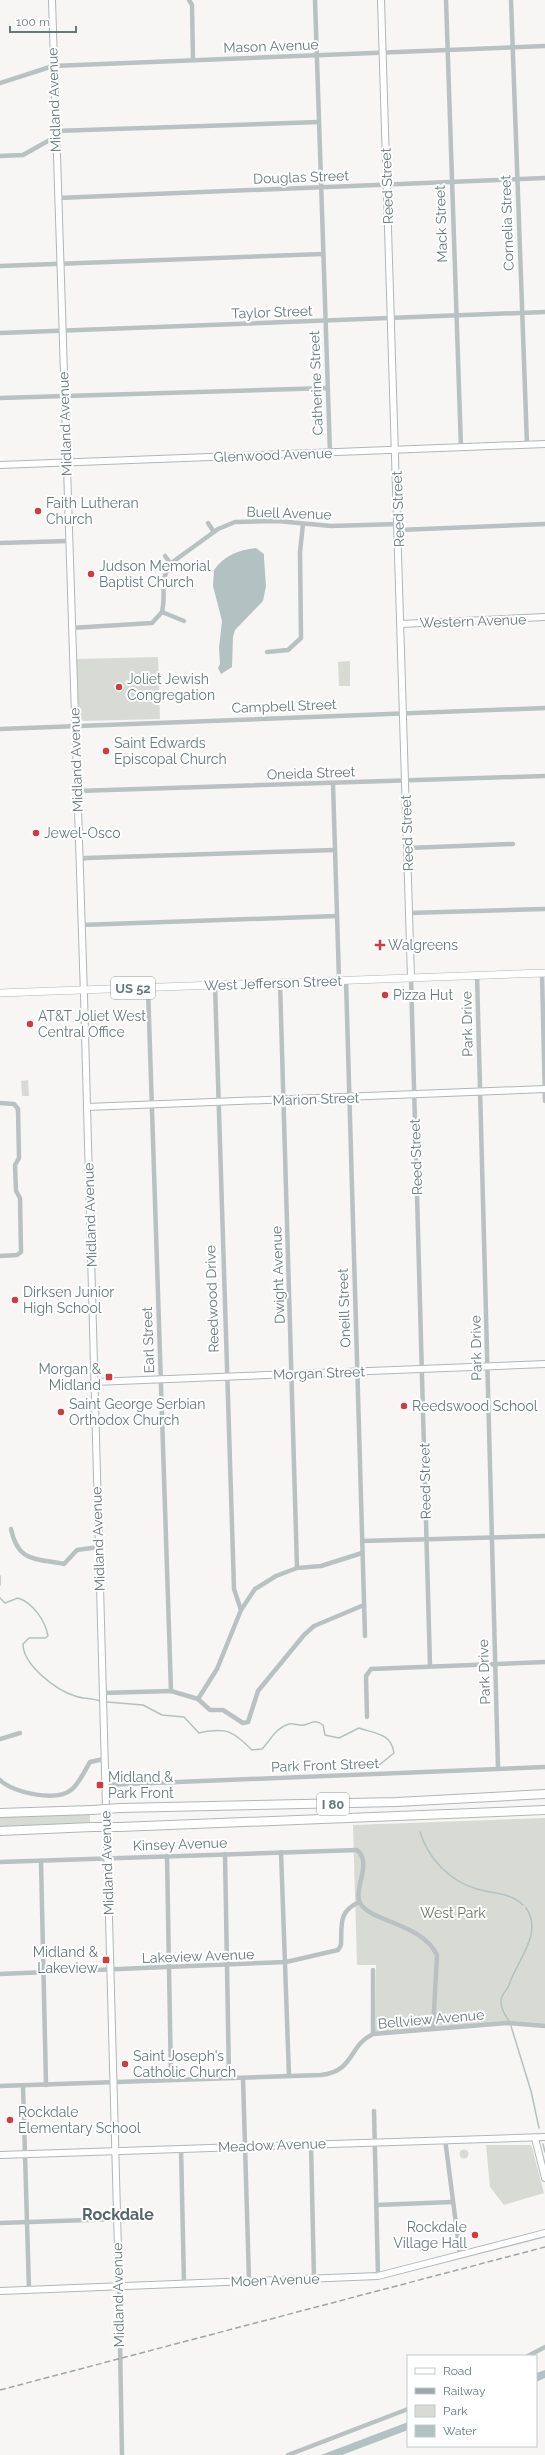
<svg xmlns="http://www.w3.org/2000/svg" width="545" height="2455" font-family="Raleway,sans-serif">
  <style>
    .green { fill: #d8dbd4 }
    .water { fill: #b2c2c2 }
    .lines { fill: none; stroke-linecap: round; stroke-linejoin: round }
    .stream { stroke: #b2c2c2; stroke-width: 1.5 }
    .secondary-casing { stroke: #afb7b9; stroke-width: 8 }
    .primary-casing { stroke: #aeb5b7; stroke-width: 8 }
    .highway-casing { stroke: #b0b6b7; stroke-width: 10 }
    .street { stroke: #bac1c2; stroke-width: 4.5 }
    .secondary { stroke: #fff; stroke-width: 6 }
    .primary { stroke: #fff; stroke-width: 7 }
    .highway { stroke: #fff; stroke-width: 8 }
    .rail { stroke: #9da6a8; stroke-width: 1.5; stroke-dasharray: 6 3; stroke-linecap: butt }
    .highway-bridge-casing { stroke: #b0b6b7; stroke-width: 10; stroke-linecap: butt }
    .highway-bridge { stroke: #fff; stroke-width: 8 }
    .poi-dot { fill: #d13b3f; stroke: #fff; stroke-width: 1.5 }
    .labels { text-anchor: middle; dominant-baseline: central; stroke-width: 4; stroke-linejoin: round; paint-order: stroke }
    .shield { fill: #fff; stroke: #93a1a3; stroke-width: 1 }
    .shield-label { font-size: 13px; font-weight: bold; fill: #65797c }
    .street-label { font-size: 14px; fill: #65797c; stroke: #fff }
    .poi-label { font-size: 14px; fill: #65797c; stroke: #fff; text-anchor: start }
    .park-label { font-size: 14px; fill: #6b7563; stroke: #fff }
    .quarter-label { font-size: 16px; font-weight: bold; fill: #566568; stroke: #fff }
  </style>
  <rect width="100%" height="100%" fill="#f7f6f5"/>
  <!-- green -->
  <g class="green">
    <polygon points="158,657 160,719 83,721 78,717 76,659"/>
    <polygon points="350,661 350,686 339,686 338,662"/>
    <polygon points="28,1080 29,1096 22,1096 21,1081"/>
    <polygon points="90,1813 90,1824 0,1827 0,1816"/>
    <polygon points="545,1818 545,2024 484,2025 375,2032 376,1965 357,1965 353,1825"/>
    <polygon points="486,2145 530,2145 532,2147 544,2193 504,2205 490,2187"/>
    <circle cx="464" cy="2154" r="4.5"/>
  </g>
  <!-- water -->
  <g class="water">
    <path d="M256,548L264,554V558L266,586L263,601L235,630L233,637L232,667L221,674L218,668L220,664L219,648L222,621L213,586L214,570C225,555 238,550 256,548Z"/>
    <polygon points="545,2370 545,2378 536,2382 536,2373"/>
    <polygon points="408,2422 408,2430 342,2455 321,2455"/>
  </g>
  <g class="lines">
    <!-- stream -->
    <g class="stream">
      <polyline points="0,1576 0,1585"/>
      <path d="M0,1598L5,1603L18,1598C33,1603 45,1620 48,1636L45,1638H29L23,1644C23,1665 56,1690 75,1696C83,1699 92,1698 100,1701"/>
      <path d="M107,1702L143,1705L162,1715L184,1717L199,1733C227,1727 233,1731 252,1750L262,1749C271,1740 275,1728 289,1724C293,1723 300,1726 304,1725C313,1723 314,1719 323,1725L325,1735L339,1738L359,1728C376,1734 391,1733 394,1753L378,1766"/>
      <path d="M420,1832C428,1858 449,1881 477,1889C493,1894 509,1892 523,1905"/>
      <path d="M509,2021C505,2015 501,2009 501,2001C501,1994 507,1991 509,1985C516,1962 544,1933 526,1908"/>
      <polyline points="511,2026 531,2091 539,2128"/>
      <polyline points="543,2144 545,2152"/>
    </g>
    <!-- secondary casing -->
    <g class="secondary-casing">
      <g id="secondary">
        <polyline points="52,0 84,996 119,2287"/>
        <polyline points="381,0 411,978"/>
        <polyline points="0,465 545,444"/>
        <polyline points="401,624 545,617"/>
        <polyline points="87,1107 545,1089"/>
        <polyline points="94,1382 545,1364"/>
        <polyline points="535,2138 545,2178"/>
        <polyline points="0,2155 545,2137"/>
        <polyline points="0,2291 378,2276 545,2233"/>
      </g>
    </g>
    <!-- primary casing -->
    <g class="primary-casing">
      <polyline id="primary" points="0,993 545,973"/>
    </g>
    <!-- highway casing -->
    <g class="highway-casing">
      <g id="highway">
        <polyline points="120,1808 397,1802 545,1794"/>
        <polyline points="0,1813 92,1810"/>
        <polyline points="120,1827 545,1810"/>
        <polyline points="0,1831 92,1827"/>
      </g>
    </g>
    <!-- street -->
    <g class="street">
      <polyline points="189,0 192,5 193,60"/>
      <polyline points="315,0 330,453"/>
      <polyline points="446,0 461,448"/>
      <polyline points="511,0 527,445"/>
      <polyline points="0,83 53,66 545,46"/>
      <polyline points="55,131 319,122"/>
      <polyline points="0,156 23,155 55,137"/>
      <polyline points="58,198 545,178"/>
      <polyline points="0,266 323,254"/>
      <polyline points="0,333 545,312"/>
      <polyline points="0,398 328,388"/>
      <polyline points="208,523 214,532"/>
      <polyline points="398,530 545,524"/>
      <polyline points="0,543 68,541"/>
      <polyline points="165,556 171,564"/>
      <polyline points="162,612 184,621"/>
      <path d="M71,628L152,623L162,612C167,590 157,580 174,561L218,529L235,522L277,521L331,526L398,524"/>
      <polyline points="267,652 288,650 301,638 300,552 303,524"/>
      <polyline points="0,729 545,708"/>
      <polyline points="333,784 339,980"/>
      <polyline points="77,791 545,776"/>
      <polyline points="408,848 513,844"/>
      <polyline points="79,860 86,858 335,850"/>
      <polyline points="409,913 545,909"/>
      <polyline points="81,925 337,916"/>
      <polyline points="542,973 545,1101"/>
      <polyline points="477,975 498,1768"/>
      <polyline points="411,978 430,1666"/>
      <polyline points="346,980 365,1636"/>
      <polyline points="280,982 297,1568"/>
      <polyline points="215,985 234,1589 241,1610"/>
      <polyline points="148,988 171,1691"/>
      <polyline points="0,1103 14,1104 18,1109 19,1158 15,1165 16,1191 20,1198 21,1252 17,1255 0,1256"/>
      <path d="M11,1529C18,1562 34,1558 64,1564L77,1550L99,1547"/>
      <polyline points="362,1541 545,1536"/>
      <polyline points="102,1693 171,1691 198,1699 217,1669 241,1610 255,1589 276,1576 297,1568 321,1566 362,1553"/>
      <polyline points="198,1699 210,1710 223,1710 243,1723 248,1722 258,1691 304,1635 314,1626 364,1605"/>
      <polyline points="367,1717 366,1676 371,1669 545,1662"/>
      <polyline points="0,1739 20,1733"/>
      <path d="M0,1780C13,1793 56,1802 71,1790C79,1784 85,1770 90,1762L104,1759"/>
      <polyline points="105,1785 545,1767"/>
      <polyline points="281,1852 289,2076"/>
      <polyline points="225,1854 229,2078"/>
      <polyline points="167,1856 171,2080"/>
      <polyline points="41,1861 46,2085"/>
      <path d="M0,1862L357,1850C373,1863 353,1888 360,1903C370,1922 422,1923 437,1955L433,2029"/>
      <polyline points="373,1970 373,2034"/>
      <path d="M0,1974L286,1962L338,1950L341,1945C342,1924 338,1912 359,1902"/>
      <polyline points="243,2078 249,2281"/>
      <path d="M0,2086L321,2075C355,2071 348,2046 373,2034L507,2023L545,2026"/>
      <polyline points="23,2086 29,2290"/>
      <polyline points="374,2111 378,2276"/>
      <polyline points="445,2139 460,2255"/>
      <polyline points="311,2144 314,2279"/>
      <polyline points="181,2148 184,2284"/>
      <polyline points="376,2205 452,2202"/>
      <polyline points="0,2223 117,2219"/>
      <polyline points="119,2287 122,2455"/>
      <polyline points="528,2356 545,2347"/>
      <polyline points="288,2455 408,2409"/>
    </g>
    <!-- secondary -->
    <use href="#secondary" class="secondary"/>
    <!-- primary -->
    <use href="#primary" class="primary"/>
    <!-- highway -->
    <use href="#highway" class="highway"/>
    <!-- rail -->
    <polyline class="rail" points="0,2390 545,2247"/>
    <!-- highway-bridge casing -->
    <g class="highway-bridge-casing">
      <g id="highway-bridge">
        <polyline points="92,1810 120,1808"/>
        <polyline points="92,1827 120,1827"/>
      </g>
    </g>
    <!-- highway-bridge -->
    <use href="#highway-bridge" class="highway-bridge"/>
  </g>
  <!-- markers -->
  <g class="poi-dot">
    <circle cx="38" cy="511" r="4"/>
    <circle cx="91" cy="574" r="4"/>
    <circle cx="119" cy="687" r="4"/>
    <circle cx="106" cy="751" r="4"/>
    <circle cx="36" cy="833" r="4"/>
    <path d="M378 939h4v4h4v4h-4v4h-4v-4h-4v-4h4z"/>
    <circle cx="385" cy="995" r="4"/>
    <circle cx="30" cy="1024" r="4"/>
    <circle cx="15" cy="1300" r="4"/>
    <rect x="105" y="1373" width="8" height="8" rx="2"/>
    <circle cx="404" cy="1406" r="4"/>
    <circle cx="61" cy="1412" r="4"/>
    <rect x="96" y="1781" width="8" height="8" rx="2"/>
    <rect x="102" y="1956" width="8" height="8" rx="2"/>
    <circle cx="125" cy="2064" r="4"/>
    <circle cx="10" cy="2120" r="4"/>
    <circle cx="475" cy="2235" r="4"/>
  </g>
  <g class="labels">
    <!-- shield labels -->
    <g class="shield">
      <rect x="111" y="977" width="44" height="22" rx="3"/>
      <rect x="317" y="1793" width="32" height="22" rx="3"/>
    </g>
    <g class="shield-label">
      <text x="133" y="988">US 52</text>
      <text x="333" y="1804">I 80</text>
    </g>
    <!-- street labels -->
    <g class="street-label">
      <text transform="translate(271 46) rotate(-2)">Mason Avenue</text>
      <text transform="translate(54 100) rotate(-92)">Midland Avenue</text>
      <text transform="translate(301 177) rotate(-2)">Douglas Street</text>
      <text transform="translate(387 186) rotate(-92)">Reed Street</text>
      <text transform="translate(507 223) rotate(-92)">Cornelia Street</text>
      <text transform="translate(441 224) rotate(-92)">Mack Street</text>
      <text transform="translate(272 312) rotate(-2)">Taylor Street</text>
      <text transform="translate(316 383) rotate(-92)">Catherine Street</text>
      <text transform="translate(65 424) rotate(-92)">Midland Avenue</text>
      <text transform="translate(273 455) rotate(-2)">Glenwood Avenue</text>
      <text transform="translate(398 509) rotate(-92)">Reed Street</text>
      <text transform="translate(289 513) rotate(2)">Buell Avenue</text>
      <text transform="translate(473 621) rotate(-2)">Western Avenue</text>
      <text transform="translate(284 706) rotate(-2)">Campbell Street</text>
      <text transform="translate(76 760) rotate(-92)">Midland Avenue</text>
      <text transform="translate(311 773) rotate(-2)">Oneida Street</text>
      <text transform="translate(407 833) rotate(-92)">Reed Street</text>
      <text transform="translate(273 983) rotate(-2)">West Jefferson Street</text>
      <text transform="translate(467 1024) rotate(-91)">Park Drive</text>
      <text transform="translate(316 1099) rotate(-2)">Marion Street</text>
      <text transform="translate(416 1157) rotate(-92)">Reed Street</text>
      <text transform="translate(90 1215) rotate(-92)">Midland Avenue</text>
      <text transform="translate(278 1275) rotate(-92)">Dwight Avenue</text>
      <text transform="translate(212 1299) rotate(-92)">Reedwood Drive</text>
      <text transform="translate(344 1308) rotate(-92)">Oneill Street</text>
      <text transform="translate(148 1340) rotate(-92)">Earl Street</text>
      <text transform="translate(476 1348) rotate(-91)">Park Drive</text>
      <text transform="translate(319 1373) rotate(-2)">Morgan Street</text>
      <text transform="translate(425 1481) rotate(-91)">Reed Street</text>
      <text transform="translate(98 1539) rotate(-92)">Midland Avenue</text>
      <text transform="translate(484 1672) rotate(-92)">Park Drive</text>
      <text transform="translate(325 1765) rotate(-2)">Park Front Street</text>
      <text transform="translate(180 1844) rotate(-2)">Kinsey Avenue</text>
      <text transform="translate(107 1863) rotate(-92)">Midland Avenue</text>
      <text transform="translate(198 1956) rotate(-2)">Lakeview Avenue</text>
      <text transform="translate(431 2019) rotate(-5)">Bellview Avenue</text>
      <text transform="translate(272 2145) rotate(-2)">Meadow Avenue</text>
      <text transform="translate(275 2280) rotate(-2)">Moen Avenue</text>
      <text transform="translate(118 2295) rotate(-91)">Midland Avenue</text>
    </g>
    <!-- poi labels -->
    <g class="poi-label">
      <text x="46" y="503">Faith Lutheran<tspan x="46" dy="16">Church</tspan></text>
      <text x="99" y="566">Judson Memorial<tspan x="99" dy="16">Baptist Church</tspan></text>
      <text x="127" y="679">Joliet Jewish<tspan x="127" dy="16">Congregation</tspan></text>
      <text x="114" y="743">Saint Edwards<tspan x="114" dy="16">Episcopal Church</tspan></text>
      <text x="44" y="833">Jewel-Osco</text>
      <text x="388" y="945">Walgreens</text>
      <text x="393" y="995">Pizza Hut</text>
      <text x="38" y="1016">AT&amp;T Joliet West<tspan x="38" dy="16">Central Office</tspan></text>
      <text x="23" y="1292">Dirksen Junior<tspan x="23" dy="16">High School</tspan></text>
      <text x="101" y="1369" text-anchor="end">Morgan &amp;<tspan x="101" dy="16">Midland</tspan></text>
      <text x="69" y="1404">Saint George Serbian<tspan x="69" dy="16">Orthodox Church</tspan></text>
      <text x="412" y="1406">Reedswood School</text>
      <text x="108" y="1777">Midland &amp;<tspan x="108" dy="16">Park Front</tspan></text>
      <text x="98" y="1952" text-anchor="end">Midland &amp;<tspan x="98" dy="16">Lakeview</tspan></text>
      <text x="133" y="2056">Saint Joseph's<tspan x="133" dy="16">Catholic Church</tspan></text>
      <text x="18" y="2112">Rockdale<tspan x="18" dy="16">Elementary School</tspan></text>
      <text x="467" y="2227" text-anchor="end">Rockdale<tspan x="467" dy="16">Village Hall</tspan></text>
    </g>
    <!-- park labels -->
    <g class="park-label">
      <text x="453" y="1913">West Park</text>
    </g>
    <!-- quarter labels -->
    <g class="quarter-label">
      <text x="118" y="2214">Rockdale</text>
    </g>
  </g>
  <!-- legend -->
  <rect x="407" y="2355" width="130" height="92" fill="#ffffff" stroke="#c1c9cb"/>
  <rect x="415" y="2368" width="20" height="6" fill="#ffffff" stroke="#c1c9cb"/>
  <text x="443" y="2375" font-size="12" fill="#65797c">Road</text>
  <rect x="415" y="2388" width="20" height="6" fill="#9da6a8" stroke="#c1c9cb"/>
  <text x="443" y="2395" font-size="12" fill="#65797c">Railway</text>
  <rect x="415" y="2405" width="20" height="12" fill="#d8dbd4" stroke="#c1c9cb"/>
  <text x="443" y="2415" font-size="12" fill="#65797c">Park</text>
  <rect x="415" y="2425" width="20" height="12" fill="#b2c2c2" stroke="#c1c9cb"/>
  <text x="443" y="2435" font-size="12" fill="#65797c">Water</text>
  <!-- scale -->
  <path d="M10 26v6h66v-6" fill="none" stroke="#65797c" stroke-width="2"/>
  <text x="16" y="26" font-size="12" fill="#65797c" stroke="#ffffff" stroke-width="3" paint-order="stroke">100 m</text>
</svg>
